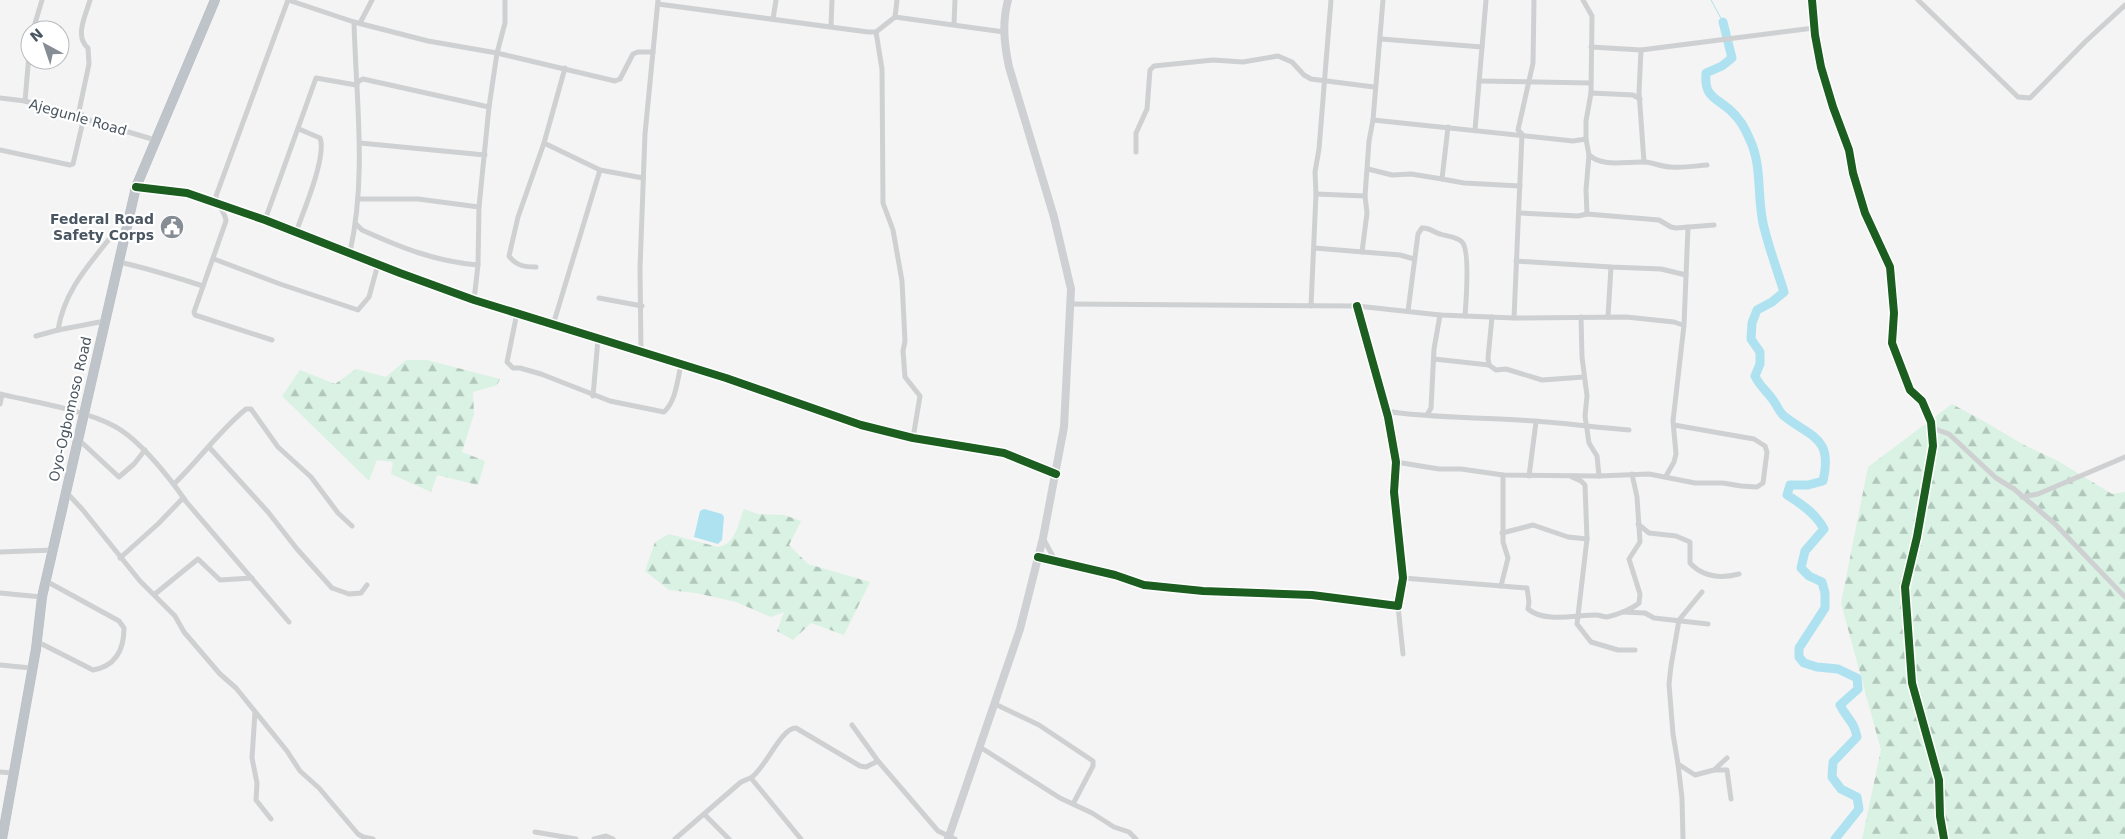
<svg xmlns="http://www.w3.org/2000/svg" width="2125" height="839" font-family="'DejaVu Sans',sans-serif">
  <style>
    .forest { fill: url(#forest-firs) }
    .water { fill: #aee2f0 }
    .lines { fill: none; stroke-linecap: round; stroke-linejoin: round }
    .stream { stroke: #aee2f0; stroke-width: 1 }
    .river { stroke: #aee2f0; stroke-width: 9 }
    .highway-casing { stroke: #b9bec3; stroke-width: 10 }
    .street { stroke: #ced0d2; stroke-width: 5 }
    .secondary { stroke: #ced0d4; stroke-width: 8 }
    .highway { stroke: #bec4c9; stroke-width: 9 }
    .cycleway-casing { stroke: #fff; stroke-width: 11 }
    .cycleway { stroke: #1b5e20; stroke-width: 8 }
    .labels { text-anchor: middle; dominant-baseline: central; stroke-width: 4.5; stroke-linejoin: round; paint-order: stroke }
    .street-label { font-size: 14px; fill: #4a5661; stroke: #fff }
    .poi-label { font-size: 14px; font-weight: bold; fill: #4a5661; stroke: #fff; text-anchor: end }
  </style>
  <defs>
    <pattern id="forest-firs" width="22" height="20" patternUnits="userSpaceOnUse" patternTransform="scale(1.25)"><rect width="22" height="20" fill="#d9f2e3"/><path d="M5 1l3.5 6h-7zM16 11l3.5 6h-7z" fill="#b2c7bb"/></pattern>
  </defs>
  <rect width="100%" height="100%" fill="#f4f4f4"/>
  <!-- forest -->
  <g class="forest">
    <polygon points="406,360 427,360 500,379 497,385 473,392 474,414 462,452 485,461 478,485 437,475 431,492 391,474 393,462 377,460 369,481 282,396 300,370 335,384 356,369 386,377"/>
    <polygon points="1952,404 1987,423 2024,445 2058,461 2112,494 2125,492 2125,839 1862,839 1881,750 1841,603 1868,467"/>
    <path d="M744,509L758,514L784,515L801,521L789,545L808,564L870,582L844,635L811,623L793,640L777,631L784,612L771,617L736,602L696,593L669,590L645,571L655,542L669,534L718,547C737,544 738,522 744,509Z"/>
  </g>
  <!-- water -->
  <polygon class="water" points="704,509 722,514 724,517 722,540 718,544 694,537 700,511"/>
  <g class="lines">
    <!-- stream -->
    <polyline class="stream" points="1711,0 1723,22"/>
    <!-- river -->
    <path class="river" d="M1723,22L1732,58L1722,66L1706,73C1704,98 1716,97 1731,111C1739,118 1746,130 1750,140C1762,165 1757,195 1763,223C1768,246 1777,269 1784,292L1772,302L1757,310L1752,323L1751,339L1760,352V364L1755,376C1760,387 1767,391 1773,400C1777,405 1779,412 1784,416C1812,438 1833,437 1823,481L1808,485H1790L1787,495C1802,504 1816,514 1824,529L1805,551L1801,568L1809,576L1822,582L1825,593V608L1799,648V657L1804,663L1817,667L1838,669L1857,678L1858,689L1840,705C1847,719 1854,721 1857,737L1833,762L1832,777L1841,789L1857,797L1859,809L1835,839"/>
    <!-- highway casing -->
    <g class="highway-casing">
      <polyline id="highway" points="2,839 36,649 42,597 136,187 215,0"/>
    </g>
    <!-- street -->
    <g class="street">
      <polyline points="288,0 354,22 428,41 497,53 615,81 620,79 633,54 638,52 653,52"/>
      <polyline points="1583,0 1592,16 1591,93 1586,121 1586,139 1589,155 1586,190 1587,214"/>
      <polyline points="1812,0 1815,35 1821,67 1833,107 1849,150 1853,173 1865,213 1890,267 1894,313 1892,343 1910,390 1922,401 1931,422 1933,446 1917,537 1905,587 1912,683 1939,780 1940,816 1944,839"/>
      <polyline points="1918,0 2018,97 2030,98 2085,42 2125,5"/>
      <polyline points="658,4 868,32 876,32 895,17 1004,32"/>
      <polyline points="895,17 897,0"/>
      <polyline points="773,19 776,0"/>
      <polyline points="360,23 372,0"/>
      <polyline points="954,24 955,0"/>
      <polyline points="831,26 832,0"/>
      <polyline points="33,30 42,0"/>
      <polyline points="876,32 882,69 883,203 893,230 902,281 905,341 903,351 905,377 920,396 913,438"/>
      <polyline points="1381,39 1482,47"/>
      <polyline points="1591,47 1641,50 1814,28"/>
      <polyline points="1641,50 1639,92 1644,162"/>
      <polyline points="1479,81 1591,83"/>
      <polyline points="1591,93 1633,95 1640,99"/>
      <polyline points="0,98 25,101 155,140"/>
      <polyline points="25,101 30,43"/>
      <polyline points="1373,120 1573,141 1586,139"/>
      <polyline points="1475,130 1486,0"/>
      <polyline points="360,143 485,155"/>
      <polyline points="544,143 600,170 643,178"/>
      <path d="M0,150L70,165L73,164L84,117L79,111L89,64L88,48C74,36 86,15 90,0"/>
      <polyline points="1136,152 1136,133 1147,109 1150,70 1154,66 1213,60 1243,62 1278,56 1292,62 1304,75 1311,79 1374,87"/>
      <path d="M1589,155C1604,168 1626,161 1645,162C1654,163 1663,167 1671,167C1683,168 1695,166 1707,165"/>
      <polyline points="1368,169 1392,175 1411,174 1442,179 1448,127"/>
      <polyline points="1442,179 1464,183 1520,186"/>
      <polyline points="136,187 187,193 265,220 400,273 474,300 726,378 861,425 913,438 1004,453 1056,474"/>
      <polyline points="1316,194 1365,196"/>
      <polyline points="359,199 418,199 479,207"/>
      <polyline points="1520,213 1578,216 1587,214 1659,220 1671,227 1676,228 1714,225"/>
      <polyline points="265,220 316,78 356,85 359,81 363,79 489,107"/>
      <path d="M356,224L362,230C402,248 434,261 478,265"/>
      <path d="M296,232C303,213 327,156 320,138L299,129"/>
      <polyline points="1314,248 1400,255 1414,259"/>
      <path d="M350,252C367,176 356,99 354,22"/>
      <polyline points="1362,252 1367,213 1365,196 1369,141 1373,120 1383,0"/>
      <polyline points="214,259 280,284 358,310 369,297 378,264"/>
      <polyline points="1516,261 1611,267 1661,269 1686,275"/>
      <path d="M119,262C147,268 175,277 203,286"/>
      <path d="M536,267C525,267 516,266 509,256L518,217L544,143L565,68"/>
      <polyline points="599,298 642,306"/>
      <polyline points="474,300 478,265 479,207 489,107 497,53 505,23 505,0"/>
      <polyline points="1071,304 1357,306 1440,315 1514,318 1626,317 1674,322 1683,325"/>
      <polyline points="1311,306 1316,194 1315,172 1319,149 1331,0"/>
      <path d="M1408,311L1418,234L1422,228C1429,227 1433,232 1440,234C1446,236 1458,237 1462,242C1470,250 1466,303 1465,316"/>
      <path d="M517,313L507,362L513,368H520L541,374L610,401L664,412C676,401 677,381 681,365"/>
      <polyline points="1492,317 1488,358 1489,365 1496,370 1506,369 1542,380 1584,377"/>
      <polyline points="1581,317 1582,357 1587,396 1585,416 1589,443 1597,456 1599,476"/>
      <polyline points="1608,317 1611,267"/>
      <polyline points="1514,318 1522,134 1518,130 1533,63 1534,0"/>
      <polyline points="553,325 600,170"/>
      <polyline points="58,330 105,321"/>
      <path d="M36,336L58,330C64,292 87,267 110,238"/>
      <path d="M272,340L195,315L194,312L226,221C225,211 217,206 216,196L288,0"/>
      <polyline points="641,353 640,268 645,134 658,0"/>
      <polyline points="1434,359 1489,365"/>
      <path d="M0,394C34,402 84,410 114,426C139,439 169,477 185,500"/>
      <polyline points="593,396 598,339"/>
      <polyline points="0,404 2,395"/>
      <path d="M1385,411C1429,418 1474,417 1518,420C1555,422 1592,427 1629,430"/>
      <polyline points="1427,415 1431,408 1434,349 1440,315"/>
      <polyline points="1932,428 1949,434 1996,478 2014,489 2055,524 2125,597"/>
      <polyline points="78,439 119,477 134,464 145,450"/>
      <polyline points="209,447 268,512 297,549 332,588 349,594 361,593 367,585"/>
      <polyline points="1396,462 1439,469 1461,469 1503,475 1599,476 1649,474 1695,483 1723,483 1741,486 1757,487 1763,483 1767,452 1765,446 1754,439 1674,425"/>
      <polyline points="1529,476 1536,422"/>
      <polyline points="1666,476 1674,462 1676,454 1673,421 1684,325 1688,227"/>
      <polyline points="1572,477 1581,481 1585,485 1587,539 1577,624 1591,642 1618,650 1635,650"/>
      <path d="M174,484C199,460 219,431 246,409H251L278,447L311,477L338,513L352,526"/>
      <polyline points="66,492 82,509 140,581 175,616 184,632 220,674 236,688 287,751 300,771 319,788 358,834 363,837 373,839"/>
      <polyline points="2022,497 2038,494 2125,457"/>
      <path d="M1638,524L1649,533L1676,536L1690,542V563C1703,577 1720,579 1739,574"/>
      <polyline points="1502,533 1533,525 1568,537 1587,539"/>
      <polyline points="1043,538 1056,562"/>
      <polyline points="0,552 54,550"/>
      <polyline points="1038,557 1115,575 1144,585 1203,591 1312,595 1398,606 1403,578 1394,492 1396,462 1388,417 1357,306"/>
      <polyline points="120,558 158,524 183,498 289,622"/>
      <path d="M1403,578L1527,588L1529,602L1528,609C1544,623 1576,615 1596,615C1600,615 1603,617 1607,617C1617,615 1632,609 1639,603L1640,594L1629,559L1640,542L1637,497L1632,474"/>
      <polyline points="1501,586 1508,558 1503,542 1503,475"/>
      <polyline points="0,593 42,597"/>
      <polyline points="155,594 198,559 220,580 252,578"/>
      <polyline points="1398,606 1403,654"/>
      <polyline points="1623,612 1645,613 1654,618 1708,624"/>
      <path d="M36,641L93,670C116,666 124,649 124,628L119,621L46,581"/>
      <polyline points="0,665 31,668"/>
      <polyline points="995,704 1039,725 1093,761 1093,766 1073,804"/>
      <polyline points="255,712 252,758 257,783 256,800 271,819"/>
      <polyline points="852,725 878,761"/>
      <polyline points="980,747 1060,798 1092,813 1114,827 1129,832 1136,839"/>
      <polyline points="1678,764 1673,734 1669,684 1671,666 1679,620 1702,592"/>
      <polyline points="1715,770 1727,770 1731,799"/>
      <polyline points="0,772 13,773"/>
      <polyline points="751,778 801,839"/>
      <polyline points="705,815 729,839"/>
      <polyline points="535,832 576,839"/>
      <polyline points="594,839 606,836 613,839"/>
      <path d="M675,839L741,782C745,780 749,779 752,777C766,767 781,728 796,728L860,766L866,767L878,761L938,831L955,839"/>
      <polyline points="1683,839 1682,798 1678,764 1695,775 1714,770 1727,758"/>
    </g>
    <!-- secondary -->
    <path class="secondary" d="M948,839L1020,629L1043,538L1064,427L1071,289L1054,217L1009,67C1004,43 1002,23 1008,0"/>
    <!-- highway -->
    <use href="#highway" class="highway"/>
    <!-- cycleway casing -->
    <g class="cycleway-casing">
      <g id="cycleway">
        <polyline points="1812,0 1815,35 1821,67 1833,107 1849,150 1853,173 1865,213 1890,267 1894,313 1892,343 1910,390 1922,401 1931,422 1933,446 1917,537 1905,587 1912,683 1939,780 1940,816 1944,839"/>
        <polyline points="136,187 187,193 265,220 400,273 474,300 726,378 861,425 913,438 1004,453 1056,474"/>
        <polyline points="1038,557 1115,575 1144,585 1203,591 1312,595 1398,606 1403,578 1394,492 1396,462 1388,417 1357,306"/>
      </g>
    </g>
    <!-- cycleway -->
    <use href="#cycleway" class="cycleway"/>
  </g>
  <!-- icons -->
  <defs>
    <g id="civic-disc" transform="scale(1.25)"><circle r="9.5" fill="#868d94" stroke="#fff"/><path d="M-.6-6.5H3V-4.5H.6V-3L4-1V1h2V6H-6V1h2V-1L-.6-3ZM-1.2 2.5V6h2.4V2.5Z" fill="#fff"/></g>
  </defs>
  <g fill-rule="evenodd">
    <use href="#civic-disc" x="172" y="227"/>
  </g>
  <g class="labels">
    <!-- street labels -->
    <g class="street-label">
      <text transform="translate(78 117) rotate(16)">Ajegunle Road</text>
      <text transform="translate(70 409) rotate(-77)">Oyo-Ogbomoso Road</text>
    </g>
    <!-- poi labels -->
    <g class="poi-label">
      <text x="154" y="219">Federal Road<tspan x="154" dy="16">Safety Corps</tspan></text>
    </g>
  </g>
  <!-- north arrow -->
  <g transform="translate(45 45) rotate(320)"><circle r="24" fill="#ffffff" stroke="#b7bbc0"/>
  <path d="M0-4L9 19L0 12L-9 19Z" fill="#868d94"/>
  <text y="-8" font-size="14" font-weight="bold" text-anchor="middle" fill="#4a5661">N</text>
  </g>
</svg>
